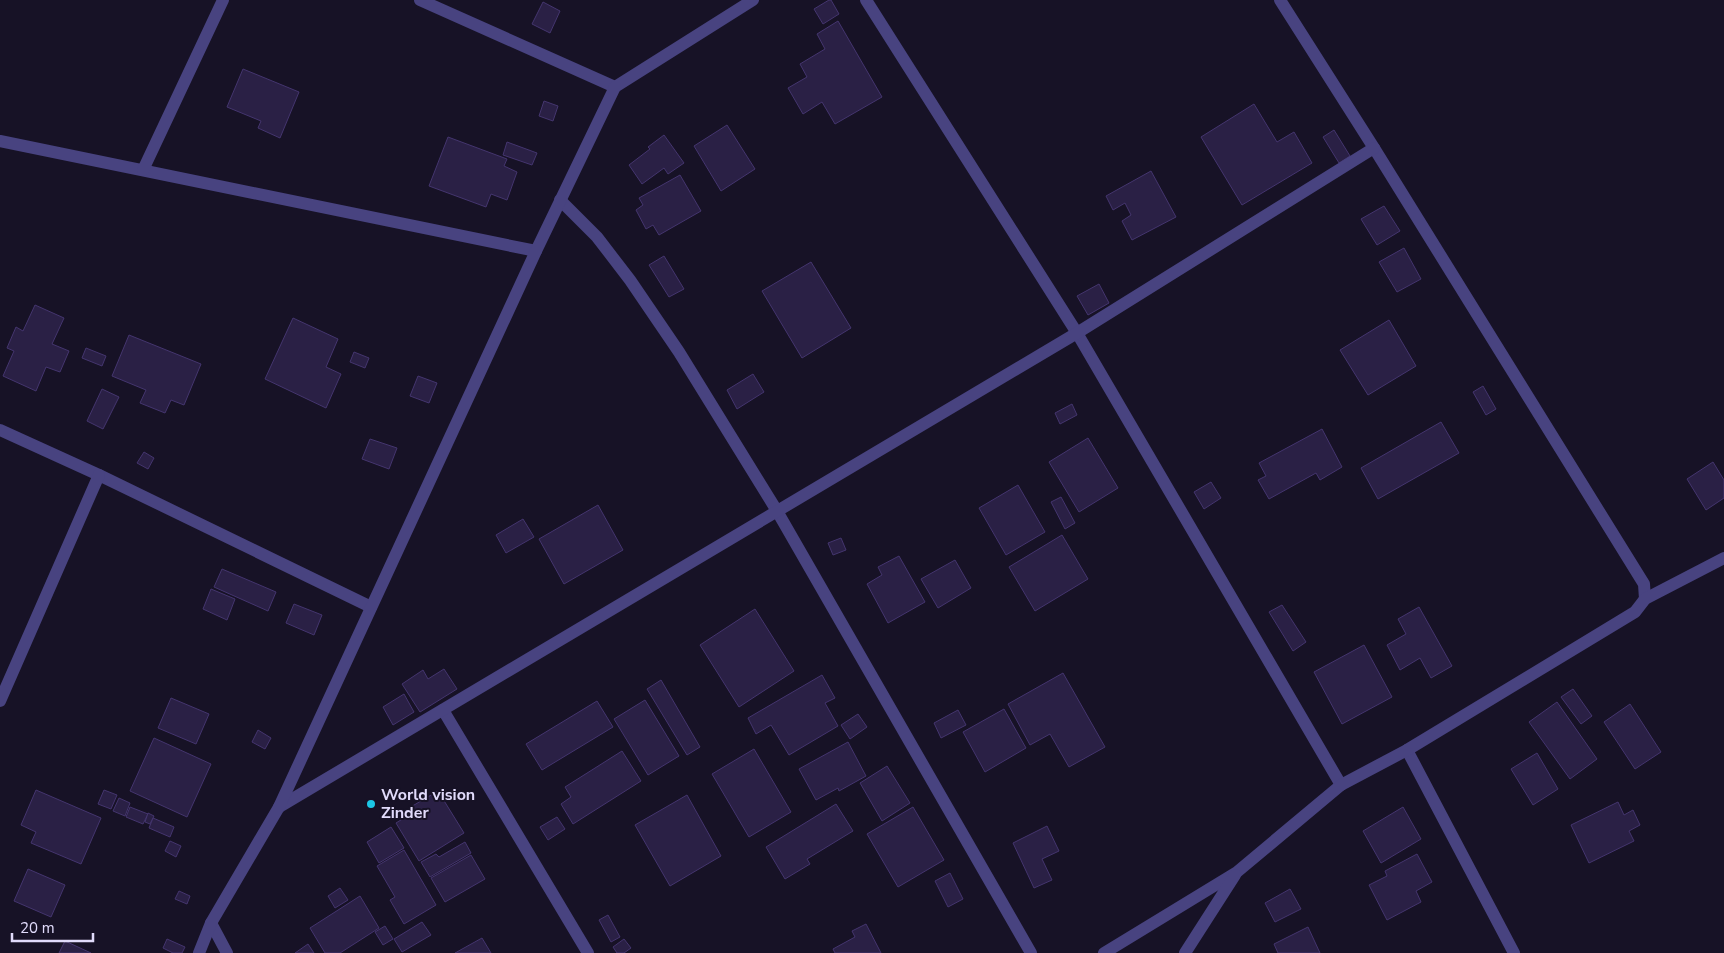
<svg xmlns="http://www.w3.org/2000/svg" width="1724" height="953" font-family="'Nunito Sans',sans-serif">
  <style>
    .building { fill: #2a2045; stroke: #44356e }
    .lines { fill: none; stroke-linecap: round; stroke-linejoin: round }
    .street { stroke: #484380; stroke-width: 12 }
    .poi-dot { fill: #1cc7e6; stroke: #171226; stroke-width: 2 }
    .labels { text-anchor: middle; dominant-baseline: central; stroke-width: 4; stroke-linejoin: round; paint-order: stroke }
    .poi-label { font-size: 16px; font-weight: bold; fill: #e1dbfb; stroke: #171226; text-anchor: start }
  </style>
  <rect width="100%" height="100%" fill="#171226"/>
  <!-- building -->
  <g class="building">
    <polygon points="829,0 831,0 839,14 823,24 814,9"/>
    <polygon points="543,2 560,11 550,33 532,24"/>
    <polygon points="838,21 882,97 835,124 822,102 803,114 788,88 807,77 800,64 825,49 817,34"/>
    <polygon points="243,69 299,92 280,138 258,128 261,121 227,107"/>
    <polygon points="544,101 558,106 553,121 539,116"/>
    <polygon points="1254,104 1277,142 1294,132 1312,163 1242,205 1201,137"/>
    <polygon points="727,125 755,169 721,191 694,146"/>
    <polygon points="1334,130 1350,156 1339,163 1323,137"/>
    <polygon points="664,135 684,163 668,174 664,168 642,184 629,165 650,149 648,147"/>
    <polygon points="448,137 507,159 504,166 517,172 507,200 491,194 486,207 429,186"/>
    <polygon points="507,142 537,153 532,165 503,155"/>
    <polygon points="1151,171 1176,217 1132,240 1122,221 1131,215 1125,203 1113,210 1106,196"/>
    <polygon points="680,175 701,211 659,235 653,225 646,229 636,210 643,205 639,198"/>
    <polygon points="1384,206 1400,231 1377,245 1361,219"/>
    <polygon points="1404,248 1421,279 1397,292 1379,262"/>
    <polygon points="664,256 684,289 669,297 649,265"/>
    <polygon points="811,262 851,328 802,358 762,291"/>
    <polygon points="1099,284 1109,303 1088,315 1077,296"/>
    <polygon points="35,305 64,318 52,344 69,351 60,372 46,367 36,391 3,376 14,351 7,348 16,327 23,331"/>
    <polygon points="293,318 338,339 326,367 341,374 326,408 265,379"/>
    <polygon points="1389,320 1416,366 1368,395 1340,350"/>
    <polygon points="129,335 201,364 184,405 171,400 165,413 140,403 146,390 112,376"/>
    <polygon points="86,348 106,356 102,366 82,358"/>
    <polygon points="354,352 369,358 365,368 350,362"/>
    <polygon points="753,374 764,392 737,409 727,390"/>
    <polygon points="418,376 437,383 429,403 410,396"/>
    <polygon points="1483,386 1496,409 1486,415 1473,392"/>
    <polygon points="102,389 119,397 103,429 87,421"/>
    <polygon points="1072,404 1077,415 1060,424 1055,413"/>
    <polygon points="1441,422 1459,453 1378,499 1361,468"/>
    <polygon points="1322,429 1342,467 1320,480 1316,473 1269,499 1258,480 1266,476 1259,463"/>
    <polygon points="1088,438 1118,488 1079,512 1049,462"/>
    <polygon points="370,439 397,448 389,469 362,459"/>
    <polygon points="144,452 154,458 148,469 137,463"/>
    <polygon points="1713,462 1724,480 1724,498 1706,510 1687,479"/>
    <polygon points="1211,482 1221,498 1204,509 1194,492"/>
    <polygon points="1018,485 1045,532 1006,555 979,508"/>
    <polygon points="1061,497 1075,523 1065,529 1051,502"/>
    <polygon points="598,505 623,550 564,584 539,539"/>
    <polygon points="523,519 534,537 506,553 496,535"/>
    <polygon points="1062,535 1088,579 1035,611 1009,567"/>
    <polygon points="841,538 846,550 833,555 828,543"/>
    <polygon points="899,556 925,602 888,623 867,584 882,575 878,567"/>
    <polygon points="955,560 971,588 938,608 921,579"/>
    <polygon points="222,569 276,592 268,611 214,587"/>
    <polygon points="211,589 235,599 227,620 203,609"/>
    <polygon points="294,604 322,615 314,635 286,623"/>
    <polygon points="1282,605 1306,642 1293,651 1269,612"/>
    <polygon points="1419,607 1452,666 1431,678 1420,658 1400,670 1387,645 1406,634 1398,619"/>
    <polygon points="755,609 794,671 739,707 700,645"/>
    <polygon points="1364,645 1392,697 1342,724 1314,672"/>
    <polygon points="444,669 457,689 420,712 402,684 423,670 428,679"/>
    <polygon points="1063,673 1105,747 1069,767 1050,734 1030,745 1008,704"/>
    <polygon points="822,675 835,698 825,703 838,726 789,755 771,725 756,734 748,718"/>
    <polygon points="661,680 700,747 687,755 647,689"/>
    <polygon points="1573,689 1592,716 1581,724 1561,697"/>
    <polygon points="404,694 414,712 393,725 383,707"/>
    <polygon points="171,698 209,714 196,744 158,728"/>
    <polygon points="645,700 679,756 648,775 614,719"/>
    <polygon points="597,701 613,727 542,770 526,744"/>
    <polygon points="1557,702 1597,759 1570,779 1529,722"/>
    <polygon points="1630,704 1661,752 1635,769 1604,722"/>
    <polygon points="1004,709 1026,748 985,772 963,732"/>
    <polygon points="958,710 966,725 941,738 934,723"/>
    <polygon points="858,714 867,727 850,739 841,725"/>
    <polygon points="258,730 271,738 265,749 252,742"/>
    <polygon points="154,738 211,764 187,817 130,791"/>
    <polygon points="848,742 866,776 839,791 838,788 816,800 799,769"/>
    <polygon points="754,749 791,812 749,837 712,774"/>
    <polygon points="622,751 641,781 573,824 561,804 571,797 565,787"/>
    <polygon points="1537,753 1558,789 1533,805 1511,769"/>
    <polygon points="887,766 910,803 882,821 860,783"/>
    <polygon points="36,790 101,818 81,864 31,843 36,832 21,825"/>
    <polygon points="104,790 117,795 111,809 98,804"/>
    <polygon points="438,791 464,833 419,861 396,823 412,813 409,808"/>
    <polygon points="687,795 721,856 670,886 635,825"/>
    <polygon points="119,798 130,803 125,816 113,811"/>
    <polygon points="1618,802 1624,815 1633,810 1640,825 1629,831 1634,841 1589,863 1571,825"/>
    <polygon points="836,804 853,831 807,859 810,864 785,879 766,847"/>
    <polygon points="130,807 148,814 143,824 126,817"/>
    <polygon points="913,807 944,860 898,887 867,834"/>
    <polygon points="1403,807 1421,839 1381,863 1363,831"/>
    <polygon points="148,813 154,816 150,824 145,822"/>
    <polygon points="557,817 565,829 548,840 540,827"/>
    <polygon points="153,818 174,827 170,837 149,828"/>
    <polygon points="1047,826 1059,851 1042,859 1052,880 1034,888 1013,843"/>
    <polygon points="391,827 404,848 379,863 367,842"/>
    <polygon points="170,841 181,846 176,857 165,851"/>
    <polygon points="465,842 471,853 430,877 421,862 436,854 439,857"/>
    <polygon points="404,850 436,905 404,924 390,900 395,897 377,866"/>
    <polygon points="1417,854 1432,882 1416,891 1421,902 1387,920 1369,885 1387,876 1385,871"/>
    <polygon points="471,855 485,879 445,902 431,878"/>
    <polygon points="28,869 65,885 51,917 14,901"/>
    <polygon points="950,873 963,899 948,907 935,881"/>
    <polygon points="340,888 348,900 335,908 328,896"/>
    <polygon points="1290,889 1301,909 1275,922 1265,903"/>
    <polygon points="179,891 190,896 187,904 175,899"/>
    <polygon points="360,896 379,928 340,953 325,953 310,928"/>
    <polygon points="608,915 620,937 611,942 599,920"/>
    <polygon points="422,922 431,935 402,952 394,939"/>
    <polygon points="866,924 881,953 835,953 833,949 855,937 852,931"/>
    <polygon points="385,926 393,939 383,945 375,932"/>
    <polygon points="1308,927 1320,953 1278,953 1274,944"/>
    <polygon points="482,938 491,953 455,953"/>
    <polygon points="167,939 185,947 182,953 173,953 163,948"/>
    <polygon points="624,939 631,948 624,953 617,953 613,947"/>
    <polygon points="65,941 91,953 59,953"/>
    <polygon points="308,944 314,953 295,953"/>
  </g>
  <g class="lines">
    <!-- street -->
    <g class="street">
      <polyline points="420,0 615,87"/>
      <polyline points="866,0 1077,333 1341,785"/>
      <polyline points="1280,0 1374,148 1644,584 1645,599"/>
      <polyline points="0,141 536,251"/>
      <polyline points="143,170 223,0"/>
      <polyline points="560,200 597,237 630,280 679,352 777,511 1031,953"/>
      <polyline points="0,430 99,475 371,607"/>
      <polyline points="0,701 99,475"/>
      <polyline points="443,710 588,953"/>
      <polyline points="1407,750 1514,953"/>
      <polyline points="279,807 1077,333 1374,148"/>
      <polyline points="211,923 227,953"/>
      <polyline points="199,953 211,923 279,807 536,251 615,87 753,0"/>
      <polyline points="1104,953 1237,872 1341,785 1407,750 1635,612 1645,599 1724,558"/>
      <polyline points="1185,953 1235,875"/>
    </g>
  </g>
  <!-- markers -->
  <circle class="poi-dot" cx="371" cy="804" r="5"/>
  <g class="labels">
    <!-- poi labels -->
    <g class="poi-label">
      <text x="381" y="795">World vision<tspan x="381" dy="18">Zinder</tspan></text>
    </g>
  </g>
  <!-- scale -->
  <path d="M12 933v8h81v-8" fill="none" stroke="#e1dbfb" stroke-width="2.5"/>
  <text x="20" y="933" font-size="15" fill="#e1dbfb" stroke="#171226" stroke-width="4" paint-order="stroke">20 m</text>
</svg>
